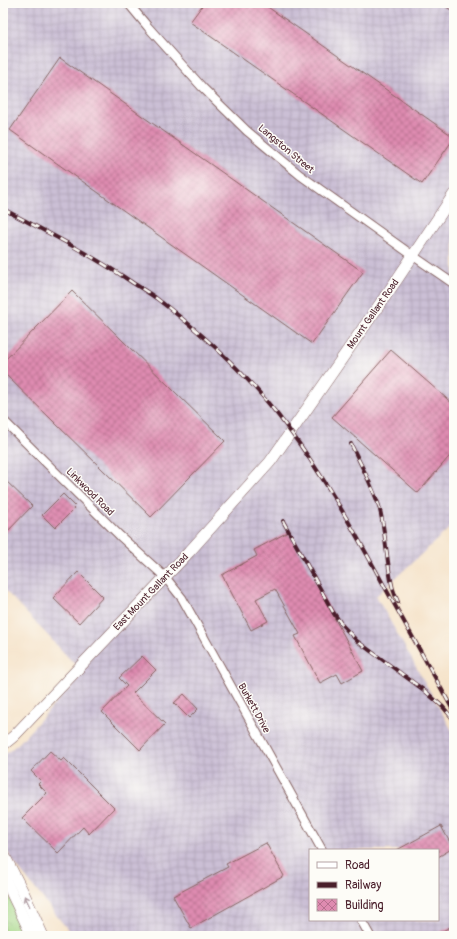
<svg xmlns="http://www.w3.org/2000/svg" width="457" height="939" font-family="Pangolin,sans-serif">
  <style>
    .industrial { fill: url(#industrial-grid); fill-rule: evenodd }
    .park { fill: url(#park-crowns); stroke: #777a58 }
    .building { fill: url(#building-cross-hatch) }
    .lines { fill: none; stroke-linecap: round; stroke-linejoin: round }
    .minor-casing { stroke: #866362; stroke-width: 10 }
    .tertiary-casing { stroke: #866362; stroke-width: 12 }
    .minor { stroke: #fff; stroke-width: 8 }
    .tertiary { stroke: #fff; stroke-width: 11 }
    .rail-casing { stroke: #4a1f2b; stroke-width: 4 }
    .rail { stroke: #fdfcf7; stroke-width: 2.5; stroke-dasharray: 8; stroke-linecap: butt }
    .oneway { stroke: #ae9aa0 }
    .labels { text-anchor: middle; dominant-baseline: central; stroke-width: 3; stroke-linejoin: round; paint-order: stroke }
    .street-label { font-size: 10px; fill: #4a1f2b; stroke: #fdfcf7 }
  </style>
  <defs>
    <pattern id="industrial-grid" width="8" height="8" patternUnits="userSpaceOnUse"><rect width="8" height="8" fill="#cbbfd5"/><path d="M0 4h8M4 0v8" fill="none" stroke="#b0a4b7"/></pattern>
    <pattern id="park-crowns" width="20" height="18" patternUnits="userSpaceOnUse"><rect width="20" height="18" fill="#a4d685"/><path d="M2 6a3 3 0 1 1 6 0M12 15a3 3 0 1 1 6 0" fill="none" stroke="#8fb773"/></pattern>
    <pattern id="building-cross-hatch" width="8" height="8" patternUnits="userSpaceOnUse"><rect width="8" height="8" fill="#de8bb0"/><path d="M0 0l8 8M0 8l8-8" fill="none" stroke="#b6718f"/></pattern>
  </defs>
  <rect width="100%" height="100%" fill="#fdfcf7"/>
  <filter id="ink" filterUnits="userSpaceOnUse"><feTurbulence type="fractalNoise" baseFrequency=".025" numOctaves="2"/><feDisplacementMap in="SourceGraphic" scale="8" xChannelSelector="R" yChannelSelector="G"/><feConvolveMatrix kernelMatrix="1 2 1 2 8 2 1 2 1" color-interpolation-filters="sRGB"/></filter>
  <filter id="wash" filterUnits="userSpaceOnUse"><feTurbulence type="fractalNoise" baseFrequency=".012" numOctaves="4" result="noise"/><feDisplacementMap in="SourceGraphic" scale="16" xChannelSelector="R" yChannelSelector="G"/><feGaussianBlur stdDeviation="0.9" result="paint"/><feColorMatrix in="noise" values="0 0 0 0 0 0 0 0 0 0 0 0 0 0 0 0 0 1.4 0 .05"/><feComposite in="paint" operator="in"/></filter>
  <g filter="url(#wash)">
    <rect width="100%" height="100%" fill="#f5e2c8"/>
    <!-- industrial -->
    <path class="industrial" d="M3,3H454V524L376,596L454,734V936H73L11,859L3,842V756L19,743L83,673L3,588ZM310,850H438V920H310Z"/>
    <!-- park -->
    <polygon class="park" points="3,884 28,936 3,936"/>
    <g id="blocks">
      <!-- building -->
      <g class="building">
        <polygon points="204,3 262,3 454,137 454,138 422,184 190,22"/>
        <polygon points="440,3 454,3 454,12"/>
        <polygon points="60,58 363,272 312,344 10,130"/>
        <polygon points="72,291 225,441 151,517 3,372 3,362"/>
        <polygon points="391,350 454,405 454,451 418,493 332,417"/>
        <polygon points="3,478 32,506 7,532 3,528"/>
        <polygon points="63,494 76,507 55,528 42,515"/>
        <polygon points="288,532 363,671 342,683 337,674 320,683 295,636 300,634 275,589 256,599 268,621 251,630 222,575 257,556 254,550"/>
        <polygon points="78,572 103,597 79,623 53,598"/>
        <polygon points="142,656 156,670 133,693 165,724 140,750 102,712 127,686 119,678"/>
        <polygon points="184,694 198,709 189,718 174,703"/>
        <polygon points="50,751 61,761 64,758 114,808 89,834 83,827 58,853 22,818 47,793 38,784 41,781 31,771"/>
        <polygon points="441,826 453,848 438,857 438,850 397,850"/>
        <polygon points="266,843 284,876 191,928 173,896 228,867 226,864"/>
        <polygon points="450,927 454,936 433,936"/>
      </g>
    </g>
  </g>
  <g filter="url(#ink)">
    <use href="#blocks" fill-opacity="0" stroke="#866362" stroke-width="1"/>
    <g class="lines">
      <!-- minor casing -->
      <g class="minor-casing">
        <g id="minor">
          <polyline points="128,3 148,27 202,87 247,131 300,175 412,255 454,284"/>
          <polyline points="3,420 120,536 165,577 182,598 322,850"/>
          <polyline points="361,920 370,936"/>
        </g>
      </g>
      <!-- tertiary casing -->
      <g class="tertiary-casing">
        <g id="tertiary">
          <polyline points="3,745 14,736 189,552 270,462 398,278 454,194"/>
          <polyline points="3,853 24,894 43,936"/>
          <polyline points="3,875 32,936"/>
        </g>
      </g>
      <!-- minor -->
      <use href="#minor" class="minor"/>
      <!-- tertiary -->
      <use href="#tertiary" class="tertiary"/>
      <!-- rail casing -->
      <g class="rail-casing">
        <g id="rail">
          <path d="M3,209C47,232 92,255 133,283C141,288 149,293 156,298C205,335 251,378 287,427C321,472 348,520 375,569C401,617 428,664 454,712"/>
          <path d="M351,444C361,465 372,485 379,506C386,532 386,559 392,585C393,591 396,597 398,602"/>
          <polyline points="283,521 333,612 342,625 357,641 425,691 443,707 454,720"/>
        </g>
      </g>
      <!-- rail -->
      <use href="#rail" class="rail"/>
    </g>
    <!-- one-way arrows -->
    <defs><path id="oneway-shaft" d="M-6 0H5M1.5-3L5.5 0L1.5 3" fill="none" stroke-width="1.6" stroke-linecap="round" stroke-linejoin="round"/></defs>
    <use class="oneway" href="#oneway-shaft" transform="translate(27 901) rotate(-115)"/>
  </g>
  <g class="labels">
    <!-- street labels -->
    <g class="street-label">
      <text transform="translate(286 149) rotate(40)">Langston Street</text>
      <text transform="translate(373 314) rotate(-55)">Mount Gallant Road</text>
      <text transform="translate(90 492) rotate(45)">Linkwood Road</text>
      <text transform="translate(151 592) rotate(-46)">East Mount Gallant Road</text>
      <text transform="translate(254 708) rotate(61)">Burkett Drive</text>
    </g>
  </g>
  <!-- margin -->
  <rect width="457" height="939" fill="none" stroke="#fdfcf7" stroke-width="16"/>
  <!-- legend -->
  <rect x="309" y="849" width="130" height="72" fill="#fdfcf7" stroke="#b5a4a5"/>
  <rect x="317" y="862" width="20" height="6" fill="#ffffff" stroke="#b5a4a5"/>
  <text x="345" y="869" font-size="12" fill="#4a1f2b">Road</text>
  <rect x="317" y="882" width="20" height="6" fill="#4a1f2b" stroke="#b5a4a5"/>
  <text x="345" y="889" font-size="12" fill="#4a1f2b">Railway</text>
  <rect x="317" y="899" width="20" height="12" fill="url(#building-cross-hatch)" stroke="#b5a4a5"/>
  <text x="345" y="909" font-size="12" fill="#4a1f2b">Building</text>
</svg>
